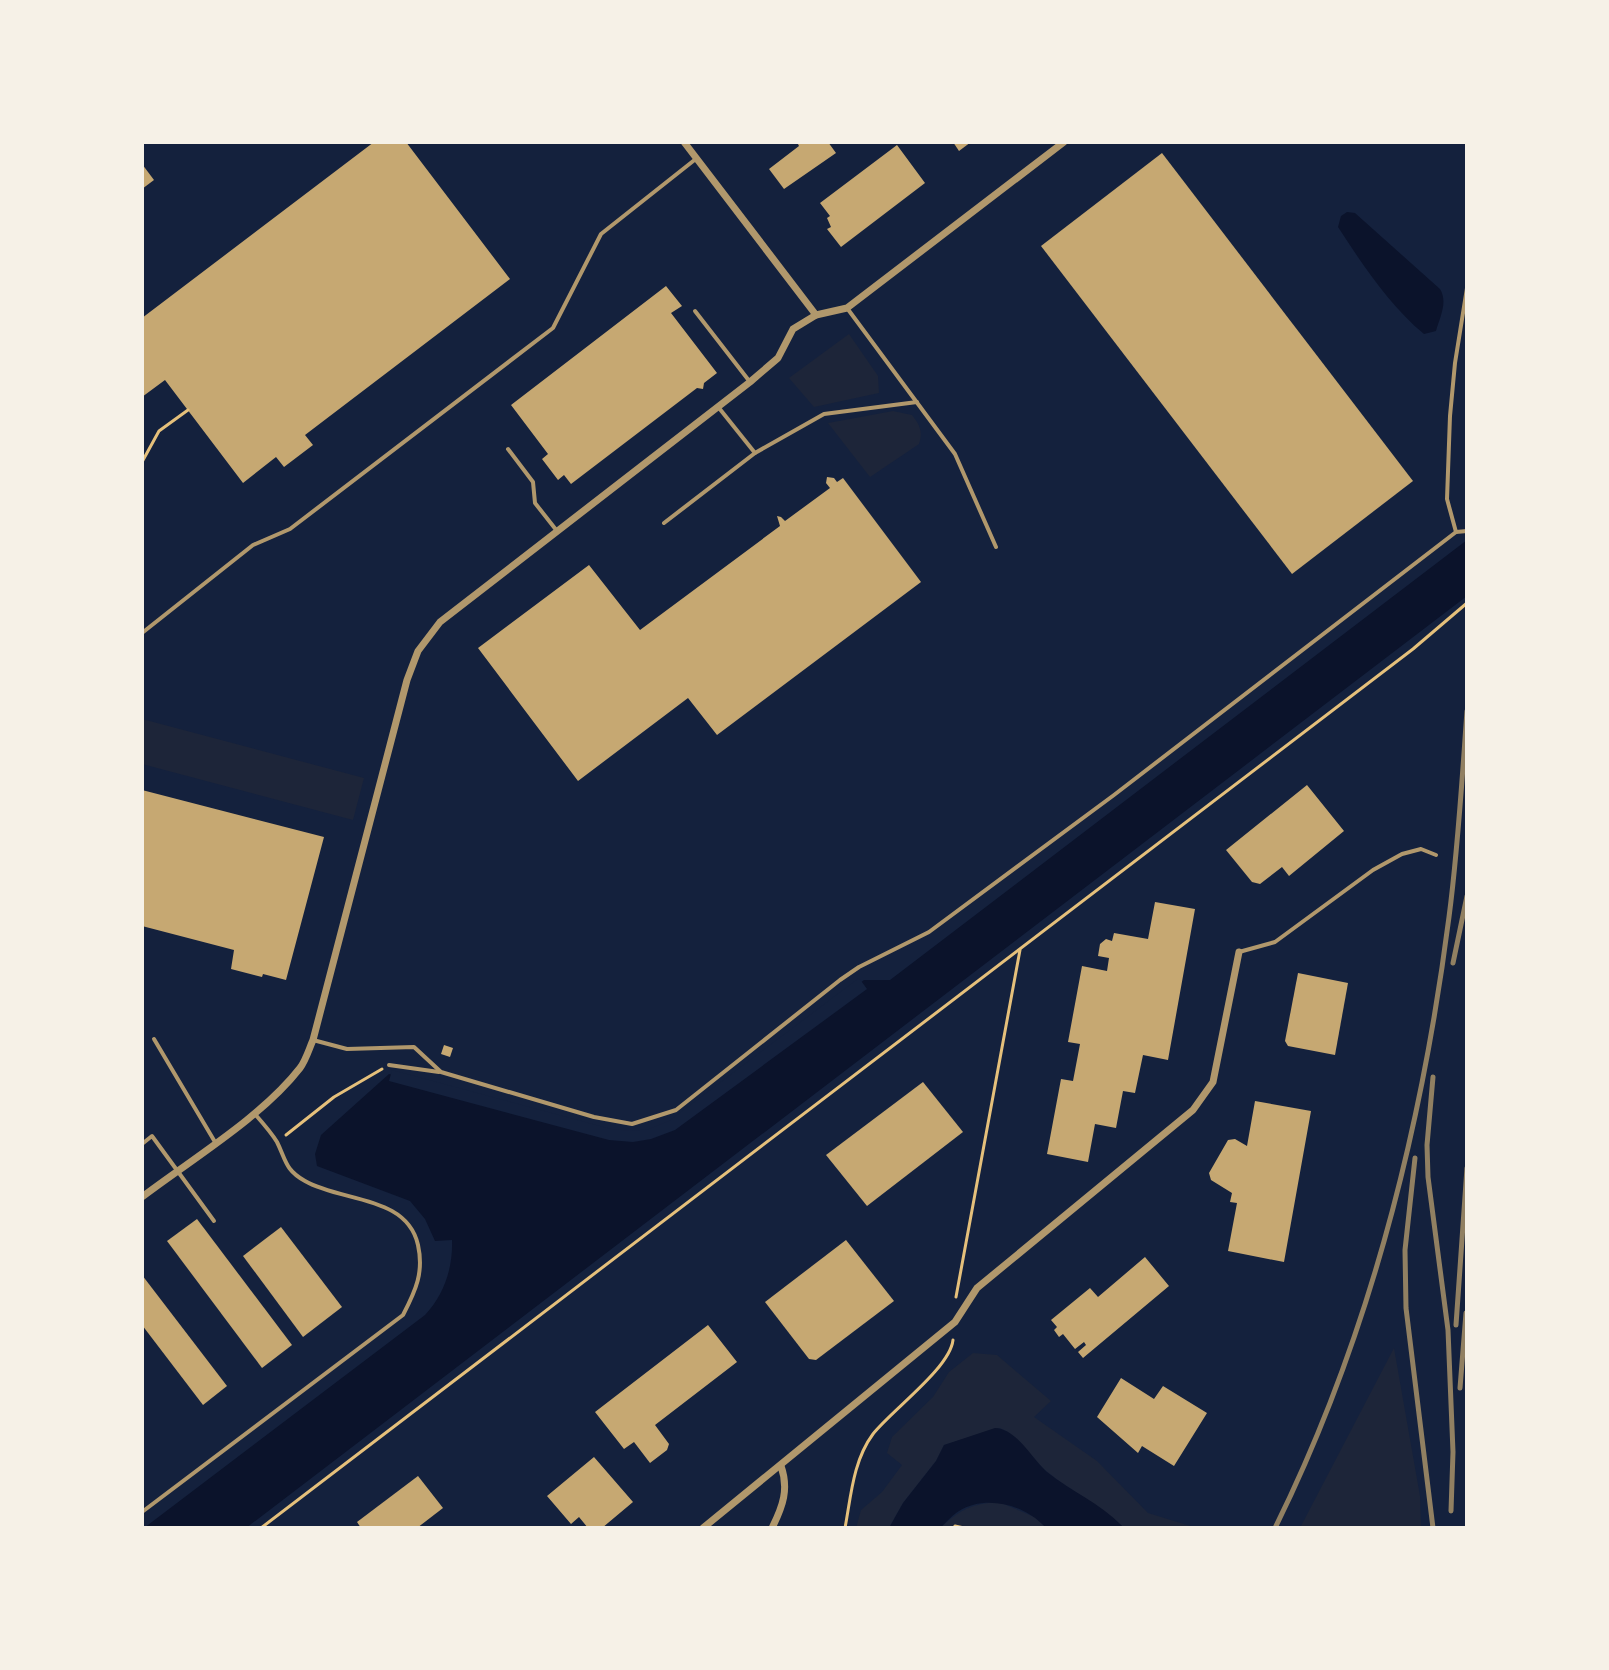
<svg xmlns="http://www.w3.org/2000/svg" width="1609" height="1670" font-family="'Sofia Sans Condensed',sans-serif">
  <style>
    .green { fill: #1d2539 }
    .water { fill: #0b132b }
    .pier { fill: #14213d }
    .building { fill: #c6a872 }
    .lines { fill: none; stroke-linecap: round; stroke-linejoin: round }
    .path { stroke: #e5c07b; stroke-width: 3 }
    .service { stroke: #b1986c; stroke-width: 4 }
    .minor { stroke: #b1986c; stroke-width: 7 }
    .rail { stroke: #918062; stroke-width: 5 }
  </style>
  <rect width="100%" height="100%" fill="#14213d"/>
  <!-- green -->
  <g class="green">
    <polygon points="849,334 878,376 879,393 814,407 789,378"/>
    <path d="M893,411L912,415C920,425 923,432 919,444L870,477L828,423Z"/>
    <polygon points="142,719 364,778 353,820 142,764"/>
    <polygon points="1394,1348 1420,1496 1421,1528 1300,1528"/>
    <path d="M973,1353L997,1355L1051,1401L1034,1417L1097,1461L1148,1513L1197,1528H1124C1101,1505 1071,1492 1046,1471C1031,1457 1019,1436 1000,1428L944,1445L936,1461L903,1503L889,1528H856L861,1510L882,1492L902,1465L887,1453L892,1437L933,1397L949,1372Z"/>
    <path d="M999,1502L1037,1518L1046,1528H940C961,1509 971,1504 999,1502Z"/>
  </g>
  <!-- water -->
  <g class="water">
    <path d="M1347,212L1355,213L1440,289C1448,302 1440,317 1436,331L1424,334C1390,306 1362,264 1338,227L1341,216Z"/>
    <path d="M1467,540V596L246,1528H144L425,1315C444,1295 453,1268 452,1240L435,1241L425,1219L410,1201L317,1166L315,1154L321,1135L389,1074L610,1133L631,1135L671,1125L864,980H890Z"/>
    <path d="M995,1428C1017,1429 1031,1458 1047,1472C1072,1492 1102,1504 1124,1528H1046C1026,1505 986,1494 959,1511C952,1515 946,1523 940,1528H889L903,1503L936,1461L944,1445Z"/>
  </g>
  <!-- pier -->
  <polygon class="pier" points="859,978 867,989 675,1130 651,1139 633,1142 609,1140 389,1081 392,1070 611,1129 631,1131 649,1129 669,1121"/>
  <!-- building -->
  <g class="building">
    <polygon points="374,142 406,142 510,279 305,435 313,445 284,467 276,457 243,483 165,380 142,397 142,318"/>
    <polygon points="800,142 828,142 836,153 784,189 769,169 799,146 798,144"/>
    <polygon points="953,142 971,142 959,151"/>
    <polygon points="897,145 925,183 841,247 827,229 831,227 827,218 830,216 820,203"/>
    <polygon points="1162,153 1413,481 1292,574 1041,246"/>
    <polygon points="142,164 154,180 142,189"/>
    <polygon points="666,286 682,306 671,313 717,373 704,383 703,389 697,388 571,484 564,475 558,480 542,459 548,454 511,405"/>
    <polygon points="827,477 834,478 837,482 843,478 921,582 717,735 688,698 578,781 478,648 589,565 640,630 780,526 777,516 781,517 785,521 830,488 826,483"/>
    <polygon points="1307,785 1344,831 1289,876 1282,867 1260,884 1252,882 1226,850"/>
    <polygon points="142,790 324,837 286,980 263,974 262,977 231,969 234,950 142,926"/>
    <polygon points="1155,902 1195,909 1168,1060 1143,1055 1135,1093 1123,1091 1116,1128 1095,1124 1088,1162 1047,1154 1061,1079 1073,1081 1080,1044 1068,1042 1082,966 1107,971 1109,958 1098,956 1100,944 1106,939 1112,941 1114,933 1148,939"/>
    <polygon points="1298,973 1348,983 1335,1055 1288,1046 1285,1041"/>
    <polygon points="444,1045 453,1048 450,1057 441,1054"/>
    <polygon points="923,1082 963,1132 867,1206 826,1155"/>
    <polygon points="1255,1101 1311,1111 1284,1262 1228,1251 1237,1203 1230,1202 1232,1193 1211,1180 1209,1173 1228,1140 1235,1139 1247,1146"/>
    <polygon points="197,1219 292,1345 262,1368 167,1241"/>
    <polygon points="281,1227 342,1307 303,1337 243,1256"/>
    <polygon points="846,1240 894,1301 816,1360 809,1359 765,1302"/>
    <polygon points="1145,1257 1169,1286 1083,1358 1078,1352 1086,1345 1084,1342 1075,1349 1063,1334 1059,1337 1054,1330 1057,1327 1051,1320 1090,1288 1098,1297"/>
    <polygon points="142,1275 227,1386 203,1405 142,1325"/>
    <polygon points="708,1325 737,1362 655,1425 669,1444 667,1450 650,1463 634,1442 624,1449 595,1412"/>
    <polygon points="1121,1378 1154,1399 1163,1386 1207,1413 1174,1466 1142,1446 1138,1453 1097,1417"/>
    <polygon points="594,1457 633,1502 602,1528 588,1528 579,1517 571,1524 547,1496"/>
    <polygon points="418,1476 443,1508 417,1528 361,1528 357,1522"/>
  </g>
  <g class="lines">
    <!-- path -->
    <g class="path">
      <polyline points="142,462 159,431 188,410"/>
      <polyline points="286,1135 334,1097 382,1069"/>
      <polyline points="956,1297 1020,950"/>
      <polyline points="261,1528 1413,649 1467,603"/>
      <path d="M845,1528C851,1496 853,1461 873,1434C892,1410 950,1368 953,1340"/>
      <polyline points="954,1528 955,1526 964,1528"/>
    </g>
    <!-- service -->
    <g class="service">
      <polyline points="847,308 955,454 996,547"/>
      <polyline points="695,311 750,382"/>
      <polyline points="719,408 755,453"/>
      <polyline points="508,449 533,482 535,503 557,531"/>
      <polyline points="664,523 755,453 824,414 917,402"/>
      <polyline points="1456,532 1447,499 1450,416 1455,363 1467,288"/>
      <polyline points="142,633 253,545 290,529 553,328 601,234 697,158"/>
      <polyline points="1239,952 1275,942 1373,870 1402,854 1421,849 1436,855"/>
      <polyline points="154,1039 215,1142"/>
      <polyline points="313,1040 347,1049 414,1047 441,1072 594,1117 632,1124 676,1110 840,980 859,967 929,932 1114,795 1456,532 1467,531"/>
      <polyline points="389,1065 439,1072"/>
      <polyline points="142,1144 152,1136 214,1221"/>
      <path d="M142,1512L403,1315C416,1290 424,1272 418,1245C407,1195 341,1202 305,1181C285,1170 286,1160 277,1142C271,1132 262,1122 254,1113"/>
    </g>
    <!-- minor -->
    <g class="minor">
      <polyline points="684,142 816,315"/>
      <path d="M142,1197C192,1159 262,1117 300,1068C306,1060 309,1049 313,1040L407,680L418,651L440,622L750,382L778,358L793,329L816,315L847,308L1064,142"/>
      <polyline points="703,1528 955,1322 977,1288 1193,1110 1213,1082 1239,952"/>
      <path d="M772,1528C783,1506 789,1489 781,1466"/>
    </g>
    <!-- rail -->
    <g class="rail">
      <polyline points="1453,963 1467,896"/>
      <polyline points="1433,1077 1427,1145 1428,1177 1448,1330 1453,1452 1451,1511"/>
      <polyline points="1415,1158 1405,1250 1406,1308 1433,1528"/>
      <polyline points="1456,1325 1467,1168"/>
      <polyline points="1460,1388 1466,1313"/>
      <path d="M1275,1528C1369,1338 1422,1127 1449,917C1458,849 1462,780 1467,711"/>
    </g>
  </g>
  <!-- border -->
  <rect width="1609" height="1670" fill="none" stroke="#f6f1e7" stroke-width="288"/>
</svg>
